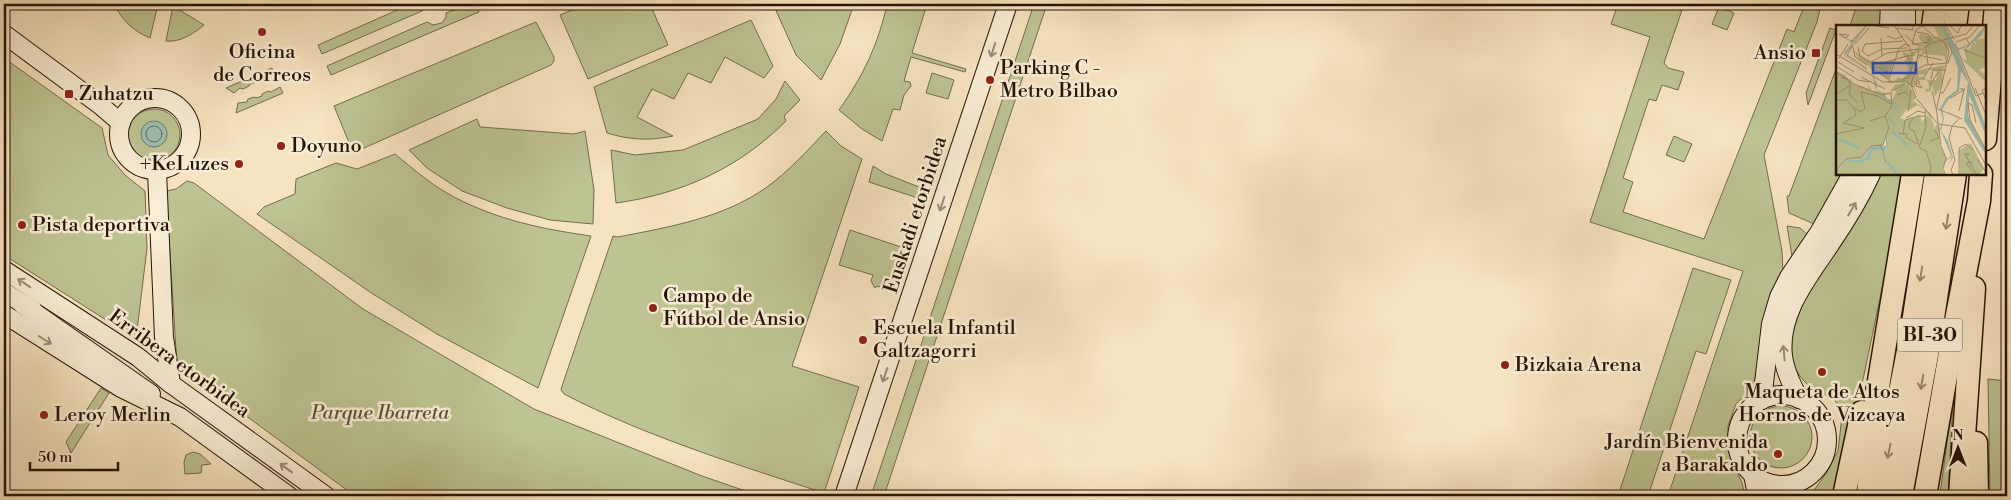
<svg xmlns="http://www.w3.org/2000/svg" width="2011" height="500" font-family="'Libre Bodoni',serif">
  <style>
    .green { fill: #bdc391; stroke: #726c4c }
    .water { fill: #9dbeaf; stroke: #6e7a6b }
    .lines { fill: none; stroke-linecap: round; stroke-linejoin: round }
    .shore { stroke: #62695a; stroke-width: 1 }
    .secondary-casing { stroke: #271406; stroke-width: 20 }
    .highway-casing { stroke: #271406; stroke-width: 25 }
    .secondary { stroke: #f9edd5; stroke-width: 18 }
    .highway { stroke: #f6e3bf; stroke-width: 22 }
    .oneway { stroke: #9a8b78 }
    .oneway2 { stroke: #99866c }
    .poi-dot { fill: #8f2418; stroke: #f9edd5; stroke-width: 2 }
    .labels { text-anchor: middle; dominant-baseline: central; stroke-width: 5; stroke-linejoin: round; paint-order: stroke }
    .shield { fill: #f9edd5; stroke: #654; stroke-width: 1 }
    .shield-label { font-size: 19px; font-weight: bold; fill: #271406 }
    .poi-label { font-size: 20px; fill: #271406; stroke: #f9edd5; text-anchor: start }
    .street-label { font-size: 20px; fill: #271406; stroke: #f9edd5 }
    .park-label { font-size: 20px; font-style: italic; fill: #5c5137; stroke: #f9edd5 }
    .inset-river { fill: none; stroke: #9dbeaf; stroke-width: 2.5 }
    .inset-road { fill: none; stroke: #a39075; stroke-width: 1 }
    .view { fill: #1d4ed8; fill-opacity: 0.15; stroke: #1d4ed8; stroke-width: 2.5 }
    .inset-edge { fill: none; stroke: #271406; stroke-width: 2.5 }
  </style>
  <rect width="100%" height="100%" fill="#f6e3bf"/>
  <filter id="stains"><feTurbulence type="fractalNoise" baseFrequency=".004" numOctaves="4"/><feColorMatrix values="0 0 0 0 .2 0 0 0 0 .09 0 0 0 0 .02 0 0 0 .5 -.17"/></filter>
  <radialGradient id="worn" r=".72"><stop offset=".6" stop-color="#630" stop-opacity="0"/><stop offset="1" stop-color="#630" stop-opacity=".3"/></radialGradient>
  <!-- green -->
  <g class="green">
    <path d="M114,4H158L150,38C133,31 122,20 114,4Z"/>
    <polygon points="411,4 426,4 422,11 322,54 318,45"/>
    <polygon points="471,4 475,4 479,12 331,75 327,66 427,22 433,25 442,23 446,17 446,13"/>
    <polygon points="586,4 650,4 668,45 588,79 560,15"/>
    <polygon points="779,4 854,4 840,44 821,80 796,55 774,6"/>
    <path d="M887,4H927L912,53L966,69L965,72L911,57L904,81L910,82L911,86L904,95L900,110L893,109L882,141L862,129L839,110C862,78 879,43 887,4Z"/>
    <polygon points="1034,4 1047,4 884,496 871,496"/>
    <polygon points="1618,4 1684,4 1664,63 1668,68 1684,72 1678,90 1662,85 1656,101 1649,99 1623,178 1633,182 1623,212 1704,239 1787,29 1794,32 1805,4 1821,4 1817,22 1764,155 1782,251 1783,275 1756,383 1736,404 1728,426 1728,451 1742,483 1745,496 1668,496 1743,271 1590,222 1650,37 1611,24"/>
    <polygon points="1857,4 1882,4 1883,26 1850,26"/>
    <path d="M173,6L204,25C195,33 179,43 166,41Z"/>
    <polygon points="1719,7 1734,13 1727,30 1712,24"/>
    <path d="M751,20L773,66L764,78L725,57L711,83L688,73L674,99L652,89L637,117L673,136C649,141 630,140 607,133L594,87Z"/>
    <polygon points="536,22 554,57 554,61 551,65 364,148 357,148 350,145 334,106"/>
    <polygon points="1830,28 1836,30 1808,105 1806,93"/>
    <polygon points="4,58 102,128 108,155 125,175 145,191 147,248 136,339 4,255"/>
    <polygon points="272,68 275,75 264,77 263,80 250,84 249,86 243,89 240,88 234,93 226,88"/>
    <polygon points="1836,69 1837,174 1844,174 1814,224 1789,213 1787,196 1789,196"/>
    <polygon points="932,73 954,80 948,99 926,93"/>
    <path d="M785,81L800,100L784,116L786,121C739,168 682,194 616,203L611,150L635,155L683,150L758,119L776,99Z"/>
    <polygon points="280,87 283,93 236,113 238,103 247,102 248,99 254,97 256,98 262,96 262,94 268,91 271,92"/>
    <circle cx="154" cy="135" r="26"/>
    <polygon points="477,119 480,127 574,134 585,131 594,190 593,224 550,220 507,208 462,191 427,168 409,150"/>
    <path d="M826,131L841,146L862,159L792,366L859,387L824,493C736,464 647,437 564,394L561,390L562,386L613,236L618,237C669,227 724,218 767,187C789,171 807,151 826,131Z"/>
    <polygon points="1674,136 1692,144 1684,162 1666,155"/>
    <path d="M395,154C413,169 433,186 454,197C498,220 542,229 591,236L538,388L437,334L370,292L257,214L264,207L295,194L296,179L336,163L357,169Z"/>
    <polygon points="873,166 886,174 924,189 924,200 869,182"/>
    <path d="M1878,174H1908C1881,281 1864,390 1835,496H1805L1815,489L1827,472L1838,451L1842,416L1835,400L1811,388L1803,380L1790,362L1788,345L1799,301Z"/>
    <polygon points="187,181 194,183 363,309 534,409 702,476 760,496 355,496 177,365 166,191 176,189"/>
    <polygon points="1787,226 1800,228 1808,235 1792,256"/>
    <polygon points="850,230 907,249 896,280 886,277 883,288 877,286 875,288 871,281 873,275 839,265"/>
    <polygon points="1693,268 1731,280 1706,354 1696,351 1648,496 1618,496"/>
    <polygon points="1988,379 2007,381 2007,496 1990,496"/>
    <polygon points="101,388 109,393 71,453 66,442"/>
    <polygon points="1953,399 1948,496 1939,496 1940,494"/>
    <circle cx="1781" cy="437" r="31"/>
    <polygon points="193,452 200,454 211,464 202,465 201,473 185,474 184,462 186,455"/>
  </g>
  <!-- water -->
  <circle class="water" cx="154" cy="134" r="13"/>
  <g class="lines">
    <!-- shore -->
    <circle class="shore" cx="154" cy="134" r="8"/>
    <!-- secondary casing -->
    <g class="secondary-casing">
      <g id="secondary">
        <polyline points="1906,4 1906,26"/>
        <polyline points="1889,26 1890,4"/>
        <polyline points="4,34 100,105 121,123"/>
        <circle cx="155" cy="134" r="36"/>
        <polyline points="157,171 164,337 171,384"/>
        <polyline points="4,270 138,357 171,384 326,496"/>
        <polyline points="4,292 32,309"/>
        <polyline points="22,304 151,394"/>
        <polyline points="4,314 121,388 180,417 289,496"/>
        <circle cx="1782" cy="440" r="45"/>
        <path d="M1799,399C1792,385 1785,371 1783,356C1778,312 1809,277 1831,243C1846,221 1860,198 1871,174"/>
        <polyline points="1762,400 1771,324 1779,297 1789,277 1820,231 1852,174"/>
        <polyline points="1753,474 1757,496"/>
        <polyline points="844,496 1008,4"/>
      </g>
    </g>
    <!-- highway casing -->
    <g class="highway-casing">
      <g id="highway">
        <polyline points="1933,26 1936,4"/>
        <polyline points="1955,26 1958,4"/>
        <polyline points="1985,139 1996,4"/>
        <polyline points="1976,443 1977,496"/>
        <polyline points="1881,488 1911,336 1936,174"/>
        <polyline points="1844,496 1862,412"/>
        <polyline points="1868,496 1877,393 1913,174"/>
        <polyline points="1901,496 1929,344 1955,174"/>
        <polyline points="1925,496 1953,336 1979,201 1981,174"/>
        <polyline points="1960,496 1974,288"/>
      </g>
    </g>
    <!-- secondary -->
    <use href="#secondary" class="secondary"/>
    <!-- highway -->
    <use href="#highway" class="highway"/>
  </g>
  <!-- one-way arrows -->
  <defs><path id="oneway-shaft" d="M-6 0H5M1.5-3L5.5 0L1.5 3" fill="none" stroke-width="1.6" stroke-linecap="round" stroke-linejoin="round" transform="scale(1.25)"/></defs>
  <g class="oneway">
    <use href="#oneway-shaft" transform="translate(993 50) rotate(108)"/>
    <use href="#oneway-shaft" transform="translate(942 204) rotate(108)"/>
    <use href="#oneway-shaft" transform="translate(1852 209) rotate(-59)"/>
    <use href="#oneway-shaft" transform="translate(24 283) rotate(-147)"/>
    <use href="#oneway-shaft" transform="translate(45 340) rotate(32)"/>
    <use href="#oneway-shaft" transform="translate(1784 353) rotate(-95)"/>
    <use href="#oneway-shaft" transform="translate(885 375) rotate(109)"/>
    <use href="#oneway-shaft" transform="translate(286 468) rotate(-144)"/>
  </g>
  <g class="oneway2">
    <use href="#oneway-shaft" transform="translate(1947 222) rotate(99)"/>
    <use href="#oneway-shaft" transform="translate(1921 274) rotate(99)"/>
    <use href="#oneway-shaft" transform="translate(1922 382) rotate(100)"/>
    <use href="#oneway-shaft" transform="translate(1889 451) rotate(102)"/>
  </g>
  <!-- markers -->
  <g class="poi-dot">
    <circle cx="262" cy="32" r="5"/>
    <rect x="1811" y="48" width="10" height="10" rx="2.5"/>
    <circle cx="990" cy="80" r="5"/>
    <rect x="64" y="89" width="10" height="10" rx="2.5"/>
    <circle cx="281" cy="146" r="5"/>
    <circle cx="239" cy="164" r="5"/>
    <circle cx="22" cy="225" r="5"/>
    <circle cx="653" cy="308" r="5"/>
    <circle cx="863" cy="340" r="5"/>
    <circle cx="1505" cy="365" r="5"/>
    <circle cx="1822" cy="372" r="5"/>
    <circle cx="44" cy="415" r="5"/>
    <circle cx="1778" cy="454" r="5"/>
  </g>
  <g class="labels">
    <!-- shield labels -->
    <rect class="shield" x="1897.5" y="318.5" width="65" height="33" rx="4"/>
    <g class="shield-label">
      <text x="1930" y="335">BI-30</text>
    </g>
    <!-- poi labels -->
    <g class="poi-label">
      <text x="262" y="52" text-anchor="middle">Oficina<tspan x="262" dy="23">de Correos</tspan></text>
      <text x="1806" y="53" text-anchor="end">Ansio</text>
      <text x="1000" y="68">Parking C -<tspan x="1000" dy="23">Metro Bilbao</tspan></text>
      <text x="79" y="94">Zuhatzu</text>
      <text x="291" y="146">Doyuno</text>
      <text x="229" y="164" text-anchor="end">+KeLuzes</text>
      <text x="32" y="225">Pista deportiva</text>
      <text x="663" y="296">Campo de<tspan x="663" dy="23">Fútbol de Ansio</tspan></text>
      <text x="873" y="328">Escuela Infantil<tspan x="873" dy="23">Galtzagorri</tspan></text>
      <text x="1515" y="365">Bizkaia Arena</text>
      <text x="1822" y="392" text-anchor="middle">Maqueta de Altos<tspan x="1822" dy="23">Hornos de Vizcaya</tspan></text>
      <text x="54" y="415">Leroy Merlin</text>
      <text x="1768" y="442" text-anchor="end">Jardín Bienvenida<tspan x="1768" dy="23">a Barakaldo</tspan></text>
    </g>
    <!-- street labels -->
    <g class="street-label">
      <text transform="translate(916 215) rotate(-72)">Euskadi etorbidea</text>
      <text transform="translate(179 364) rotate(36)">Erribera etorbidea</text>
    </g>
    <!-- park labels -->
    <g class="park-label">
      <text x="380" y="413">Parque Ibarreta</text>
    </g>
  </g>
  <!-- overview -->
  <g transform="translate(1836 25)">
    <rect width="150" height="150" fill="#f6e3bf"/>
    <path d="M97,0H105L113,18L110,37L108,31L87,29L80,37L89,21L83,13L84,9L103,12ZM150,8V41L143,45L150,50V57L126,34L131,36L128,25L134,24L137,17L140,19L139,15L149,13ZM82,22H87L77,31L76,54L79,46L109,40L106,47L107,59L99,71L96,59L95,66L90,67L89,64L94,63L91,55H100L102,47L92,44L89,50L83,49L82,52H87L91,55H83L84,57L82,58V53L79,55L82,59L78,61L82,73L78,63L72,58L80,74L76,75L94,88L99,104L100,99L104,102V120L110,133L115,132L113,123L116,133L112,134L106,144L109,150H0V46L8,49V54H15L17,59L33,64L32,59L36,66L54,68L45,71L56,75L60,67L58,65L67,60L55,65L59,60L69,58L70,61L71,58H52V54L23,34L18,26L42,42L44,39L57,35L53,54L58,57L62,52L67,54L73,43L68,36L72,32H68L67,27L74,29L72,26L77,28ZM81,80L89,85L97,97L91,90L86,97L84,90L69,95L64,93L71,84L72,86ZM49,112L52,114L49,128L46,125L50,137L45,125L36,126L34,135L29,137L12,136L1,146L11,135L28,134L35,122H47ZM135,118L148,144L143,150H124L123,125Z" fill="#bdc391" fill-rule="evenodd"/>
    <path d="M32,0L9,30L36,49L41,59L40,65L48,69L49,70L51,74L56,75L62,80L63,83L54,85L50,91L54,93L58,97L60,100L58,103L50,109L52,117L48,129L46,125L36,126L35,135L23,138L12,136L0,147L11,135L28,134L35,122L50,121V109L59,101L50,91L53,85L62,80L56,79L40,66L36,49L9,31L8,28L17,17L14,16L4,11L0,10L5,11L17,16ZM105,0H109L121,24L133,19L150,0L146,10L134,20L121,26L150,102V111L133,69L132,90L150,130L128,95L132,57L125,46L123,66L111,76L106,85L108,94L105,106L112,116L117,133L108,145L116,133L104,104L107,94L104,84L110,73L121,65L122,43Z" fill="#9dbeaf"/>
    <path class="inset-river" d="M115,16L127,44M133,59L130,93L150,127M57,107L72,121M0,113L23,123M50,136L62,150"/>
    <path class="inset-road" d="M35,0L53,3M58,0L78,30M88,0L80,5L76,19L88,21M110,0L118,14M113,0L122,8L125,0M87,2L100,13M61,3L77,5V0M81,7L92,9L95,16M3,9L12,10H13L10,13ZM69,10L79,19L94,17L90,12M51,11L59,14L67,11M45,13L46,31M130,13L134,20L128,25L149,33M120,17L134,12L144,0M14,18L30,1M119,18L136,61M19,19L33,3M17,20L11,30L31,44M17,22L19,32L31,40M22,22L24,31L36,38M90,24L92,39M0,29L47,57L69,56L77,62M82,30L106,35M32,31L26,26L29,19L67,16M32,31L46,24L71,23M3,33L12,19M2,37L18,47M35,37L51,28L83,24M39,40L71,31M0,41L22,55L33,57M41,41L55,49M35,43L52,54M80,45L89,40L112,38L116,27L113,19M0,47L18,59L46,70L55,68M9,50V52L12,54L6,53ZM25,52L49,64M53,54L63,23L70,19L74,21M87,54L97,38M95,54L97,45H110M65,55L73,52L77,40L71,31L78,30M15,61L13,69L22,78M136,61L140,71L147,68M85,62L81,54L80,61L87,63M93,62L102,47M139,63L150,90M150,63L146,65L150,75M55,66L69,59M96,66L100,83L109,87M64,68L61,70L69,67L73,70M104,68H107L115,53M0,69L14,61L13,56M80,73L75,60L83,26L96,18L130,9L138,0M115,73L129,64H124M81,74L102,99L129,103L150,140M0,75H11L20,87L19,91L7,98L28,103L0,109M100,82L105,121L110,133L107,144L110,150M101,82L113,26L109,18L101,13M18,83L25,87L29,83L25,67L42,71L55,79M72,86L75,65M123,86L128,65M110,87L126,94M89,91H81L74,97L73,103L78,106L84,123L90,126L95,142L94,150M70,93L82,86L89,88M34,96L49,91M140,98L136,80L132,78L134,95L150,125M62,108L71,109L70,112L81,119M67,110L69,95L78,92M94,116L103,113L99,105M44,119L50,137M84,120L90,102L89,85M134,129H129L141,150M141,134L150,147M136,137L130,138L138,148M0,145L10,134L25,132L35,121L47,120L53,102L49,91L56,81L55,67M117,150L115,145L119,135L113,113L116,101L123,94M123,150V123L130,119L137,125"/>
    <path class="view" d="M37,38H80V48H37Z"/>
    <rect width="150" height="150" class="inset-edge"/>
  </g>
  <!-- margin -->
  <rect width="2011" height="500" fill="none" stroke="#f6e3bf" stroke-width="20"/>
  <rect x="5" y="5" width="2001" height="490" fill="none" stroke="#271406" stroke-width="2.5"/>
  <rect x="10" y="10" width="1991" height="480" fill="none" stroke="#271406"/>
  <!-- north arrow -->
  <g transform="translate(1958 448)" stroke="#f9edd5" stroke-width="4" paint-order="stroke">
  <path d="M0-4L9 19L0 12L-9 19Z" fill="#271406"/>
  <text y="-8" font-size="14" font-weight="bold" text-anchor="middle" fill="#271406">N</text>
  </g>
  <!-- scale -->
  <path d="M30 462v8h88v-8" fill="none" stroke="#271406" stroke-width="2.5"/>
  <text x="38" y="462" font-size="15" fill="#271406" stroke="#f9edd5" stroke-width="4" paint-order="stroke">50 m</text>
  <rect width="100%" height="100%" filter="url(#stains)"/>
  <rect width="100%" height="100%" fill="url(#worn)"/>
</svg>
